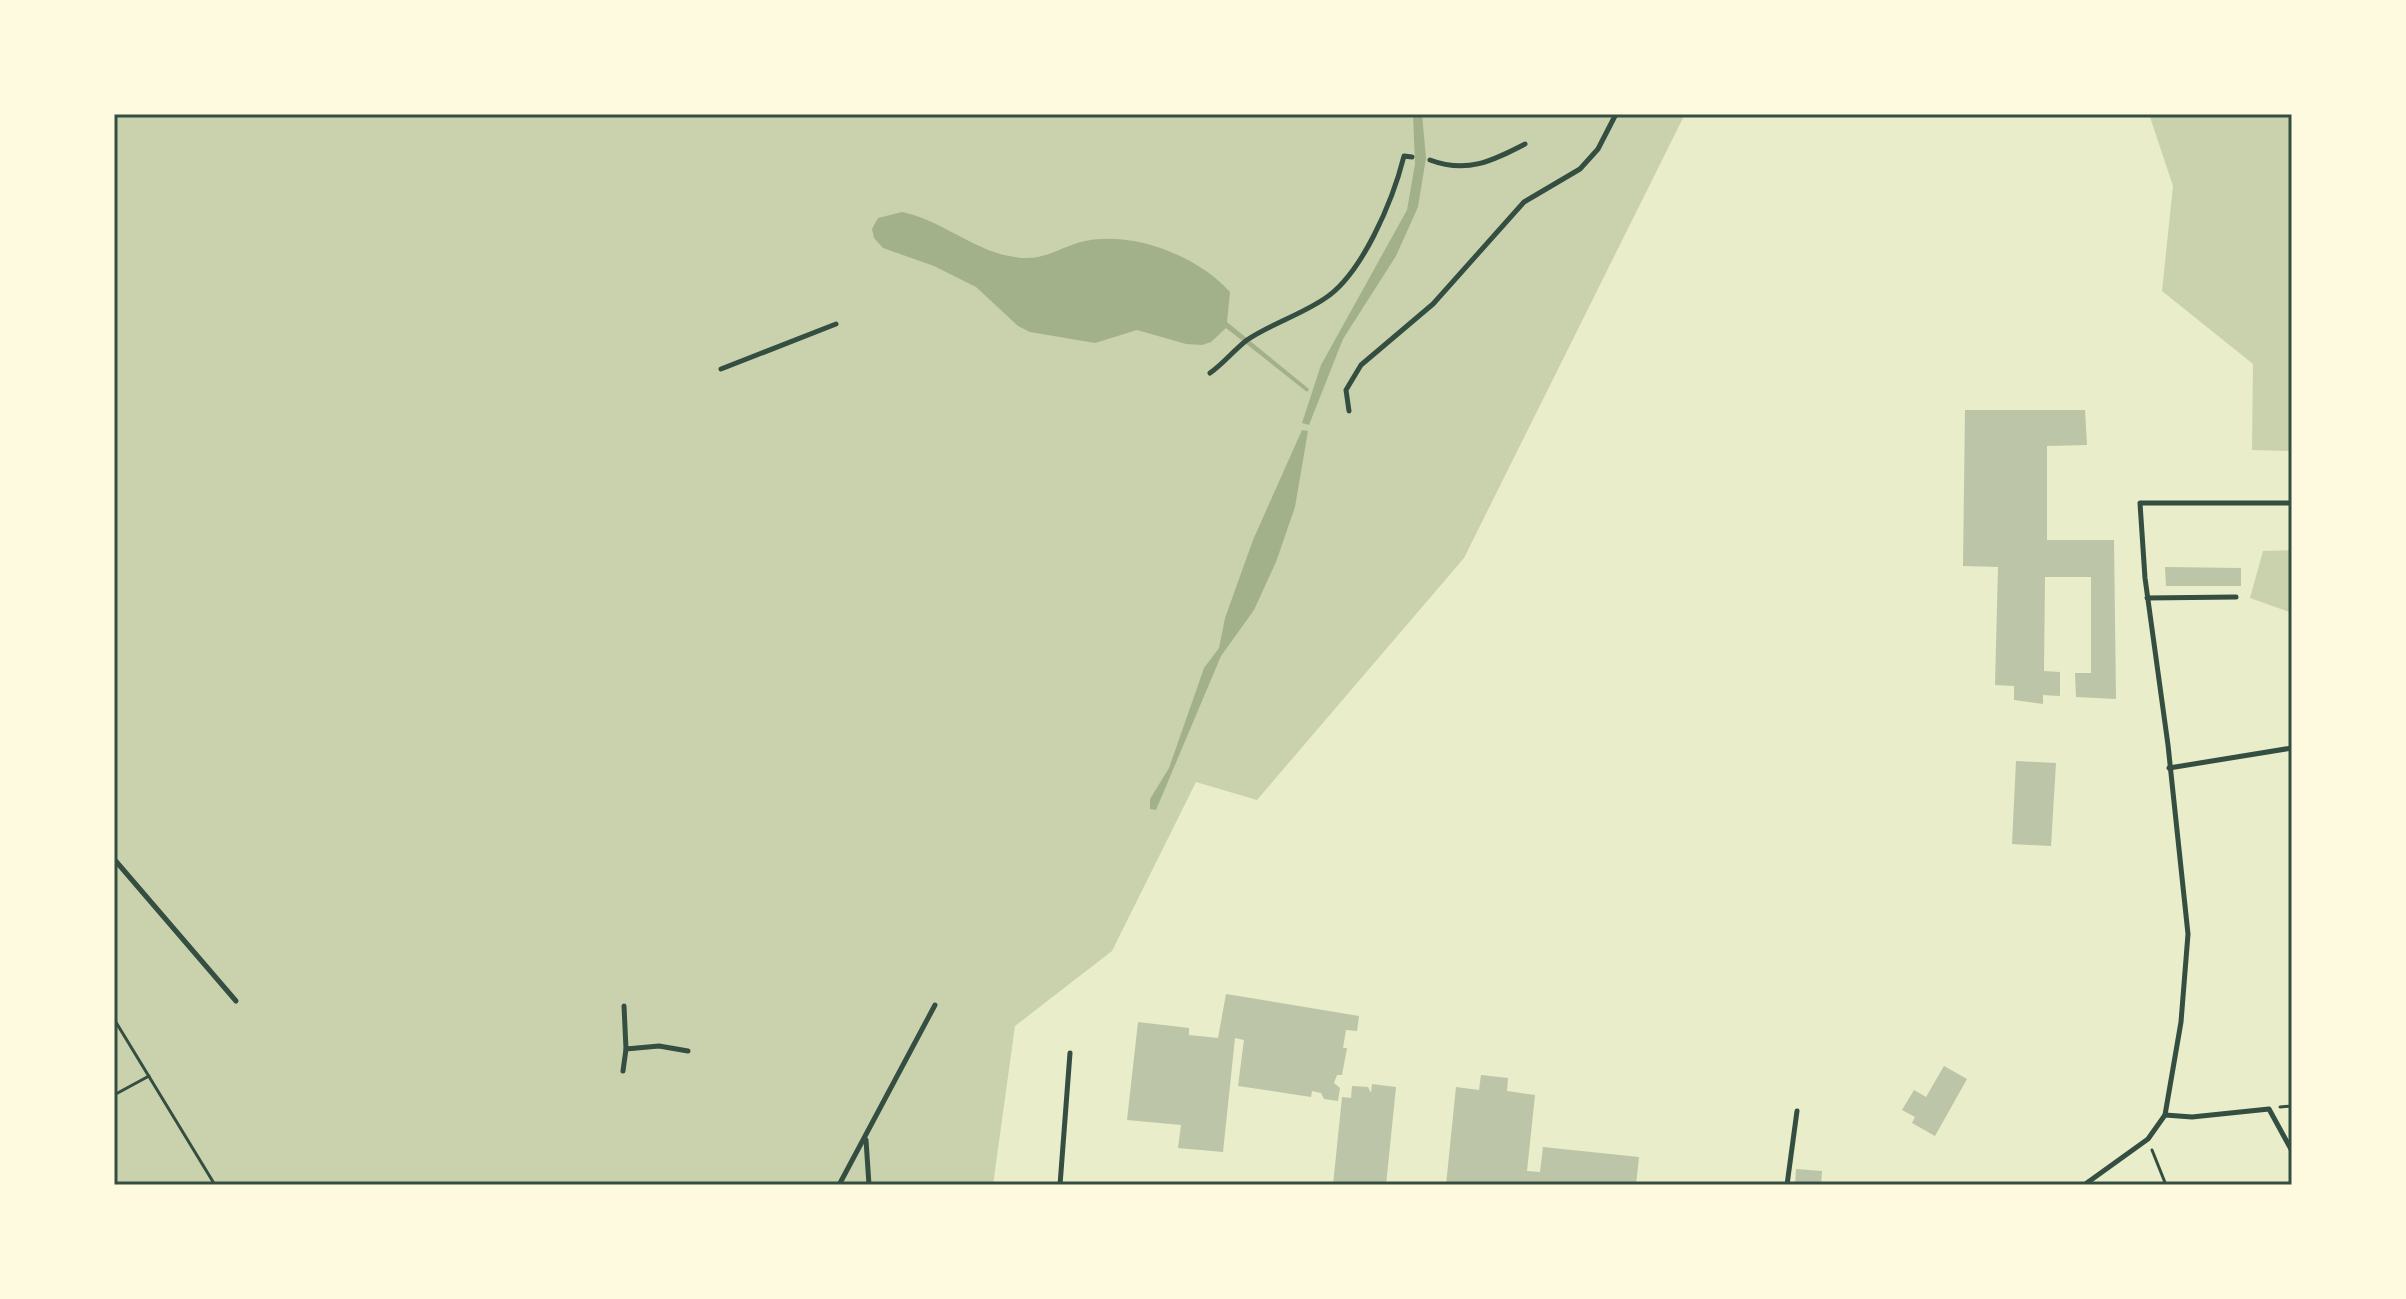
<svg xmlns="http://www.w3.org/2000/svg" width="2406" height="1299" font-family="'Sofia Sans Condensed',sans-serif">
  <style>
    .green { fill: #cad2ad }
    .water { fill: #a3b18a }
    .building { fill: #bcc5a7 }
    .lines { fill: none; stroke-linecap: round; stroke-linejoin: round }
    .path { stroke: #344e41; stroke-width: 3 }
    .service { stroke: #344e41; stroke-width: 5 }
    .neatline { fill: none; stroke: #344e41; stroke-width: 3 }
  </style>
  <rect width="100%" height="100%" fill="#e9edc9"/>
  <!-- green -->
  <g class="green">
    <polygon points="114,114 1685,114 1464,558 1257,800 1196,782 1112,951 1015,1026 993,1185 114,1185"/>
    <polygon points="2149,114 2292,114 2292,451 2252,450 2253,364 2162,291 2173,186"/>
    <polygon points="2292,550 2292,613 2250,598 2263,551"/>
  </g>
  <!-- water -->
  <g class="water">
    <polygon points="1413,114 1422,114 1426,158 1418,207 1396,256 1343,339 1309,425 1302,423 1321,365 1407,210 1415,164"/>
    <path d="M902,212C942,220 975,252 1015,257C1044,262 1059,247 1085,241C1134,231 1198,256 1230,292L1227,322L1309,389L1307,392L1226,328L1211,342L1202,345L1186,344L1137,330L1095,343L1030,332L1018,326L976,287L934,266L883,248L874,238L872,229L878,218Z"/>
    <polygon points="1302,430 1308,431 1295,507 1276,562 1254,610 1221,656 1156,810 1150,809 1150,799 1169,768 1204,668 1219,648 1225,618 1253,540"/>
  </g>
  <!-- building -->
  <g class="building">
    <polygon points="1965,410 2085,410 2087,445 2047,446 2047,540 2114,540 2116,699 2076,697 2075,673 2091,673 2091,577 2045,577 2044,671 2060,672 2060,696 2043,695 2043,704 2014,700 2014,686 1995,685 1998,567 1963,566"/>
    <polygon points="2165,567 2241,568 2241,586 2166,586"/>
    <polygon points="2016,761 2056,763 2051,846 2012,844"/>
    <polygon points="1226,994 1359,1016 1357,1031 1346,1030 1343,1048 1347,1048 1342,1075 1337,1075 1334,1083 1340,1088 1338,1101 1324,1099 1321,1093 1312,1091 1311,1097 1238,1086 1244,1040 1235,1038 1223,1152 1178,1148 1181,1125 1127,1120 1138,1022 1189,1028 1189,1035 1218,1038"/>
    <polygon points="1944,1066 1967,1079 1935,1136 1912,1123 1915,1117 1902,1110 1914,1090 1926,1097"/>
    <polygon points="1481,1075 1508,1078 1507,1091 1535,1095 1527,1171 1540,1172 1543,1147 1639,1157 1636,1185 1446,1185 1456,1087 1479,1090"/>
    <polygon points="1372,1084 1396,1087 1386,1185 1333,1185 1342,1097 1351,1098 1352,1086 1368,1087 1371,1093"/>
    <polygon points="1796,1169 1822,1171 1821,1185 1795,1185"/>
  </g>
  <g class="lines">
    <!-- path -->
    <g class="path">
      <polyline points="114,1019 215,1185"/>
      <polyline points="114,1095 149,1076"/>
      <polyline points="2280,1107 2292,1106"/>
      <polyline points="2152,1150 2166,1185"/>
    </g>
    <!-- service -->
    <g class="service">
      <path d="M1430,160C1467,174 1492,161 1525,144"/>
      <polyline points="721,369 836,324"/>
      <path d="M1210,373C1223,364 1234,350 1247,340C1271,324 1300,315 1324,299C1362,275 1393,200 1404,156L1412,157"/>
      <polyline points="1349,411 1346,390 1361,365 1433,304 1524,202 1580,169 1598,149 1616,114"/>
      <polyline points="2147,598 2236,597"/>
      <polyline points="2169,768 2292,748"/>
      <polyline points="114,859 236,1001"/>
      <polyline points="624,1006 626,1049 659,1046 688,1051"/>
      <polyline points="623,1071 626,1049"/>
      <polyline points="2165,1115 2192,1117 2269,1109 2292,1151"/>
      <polyline points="866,1140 869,1185"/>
      <polyline points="839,1185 935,1005"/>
      <polyline points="1060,1185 1070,1053"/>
      <polyline points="1787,1185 1797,1111"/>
      <polyline points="2084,1185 2148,1139 2165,1115 2181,1022 2188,934 2168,745 2145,578 2140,503 2292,503"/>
    </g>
  </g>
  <!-- border -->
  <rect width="2406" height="1299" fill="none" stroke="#fefae0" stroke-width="232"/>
  <rect x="116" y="116" width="2174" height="1067" class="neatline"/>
</svg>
